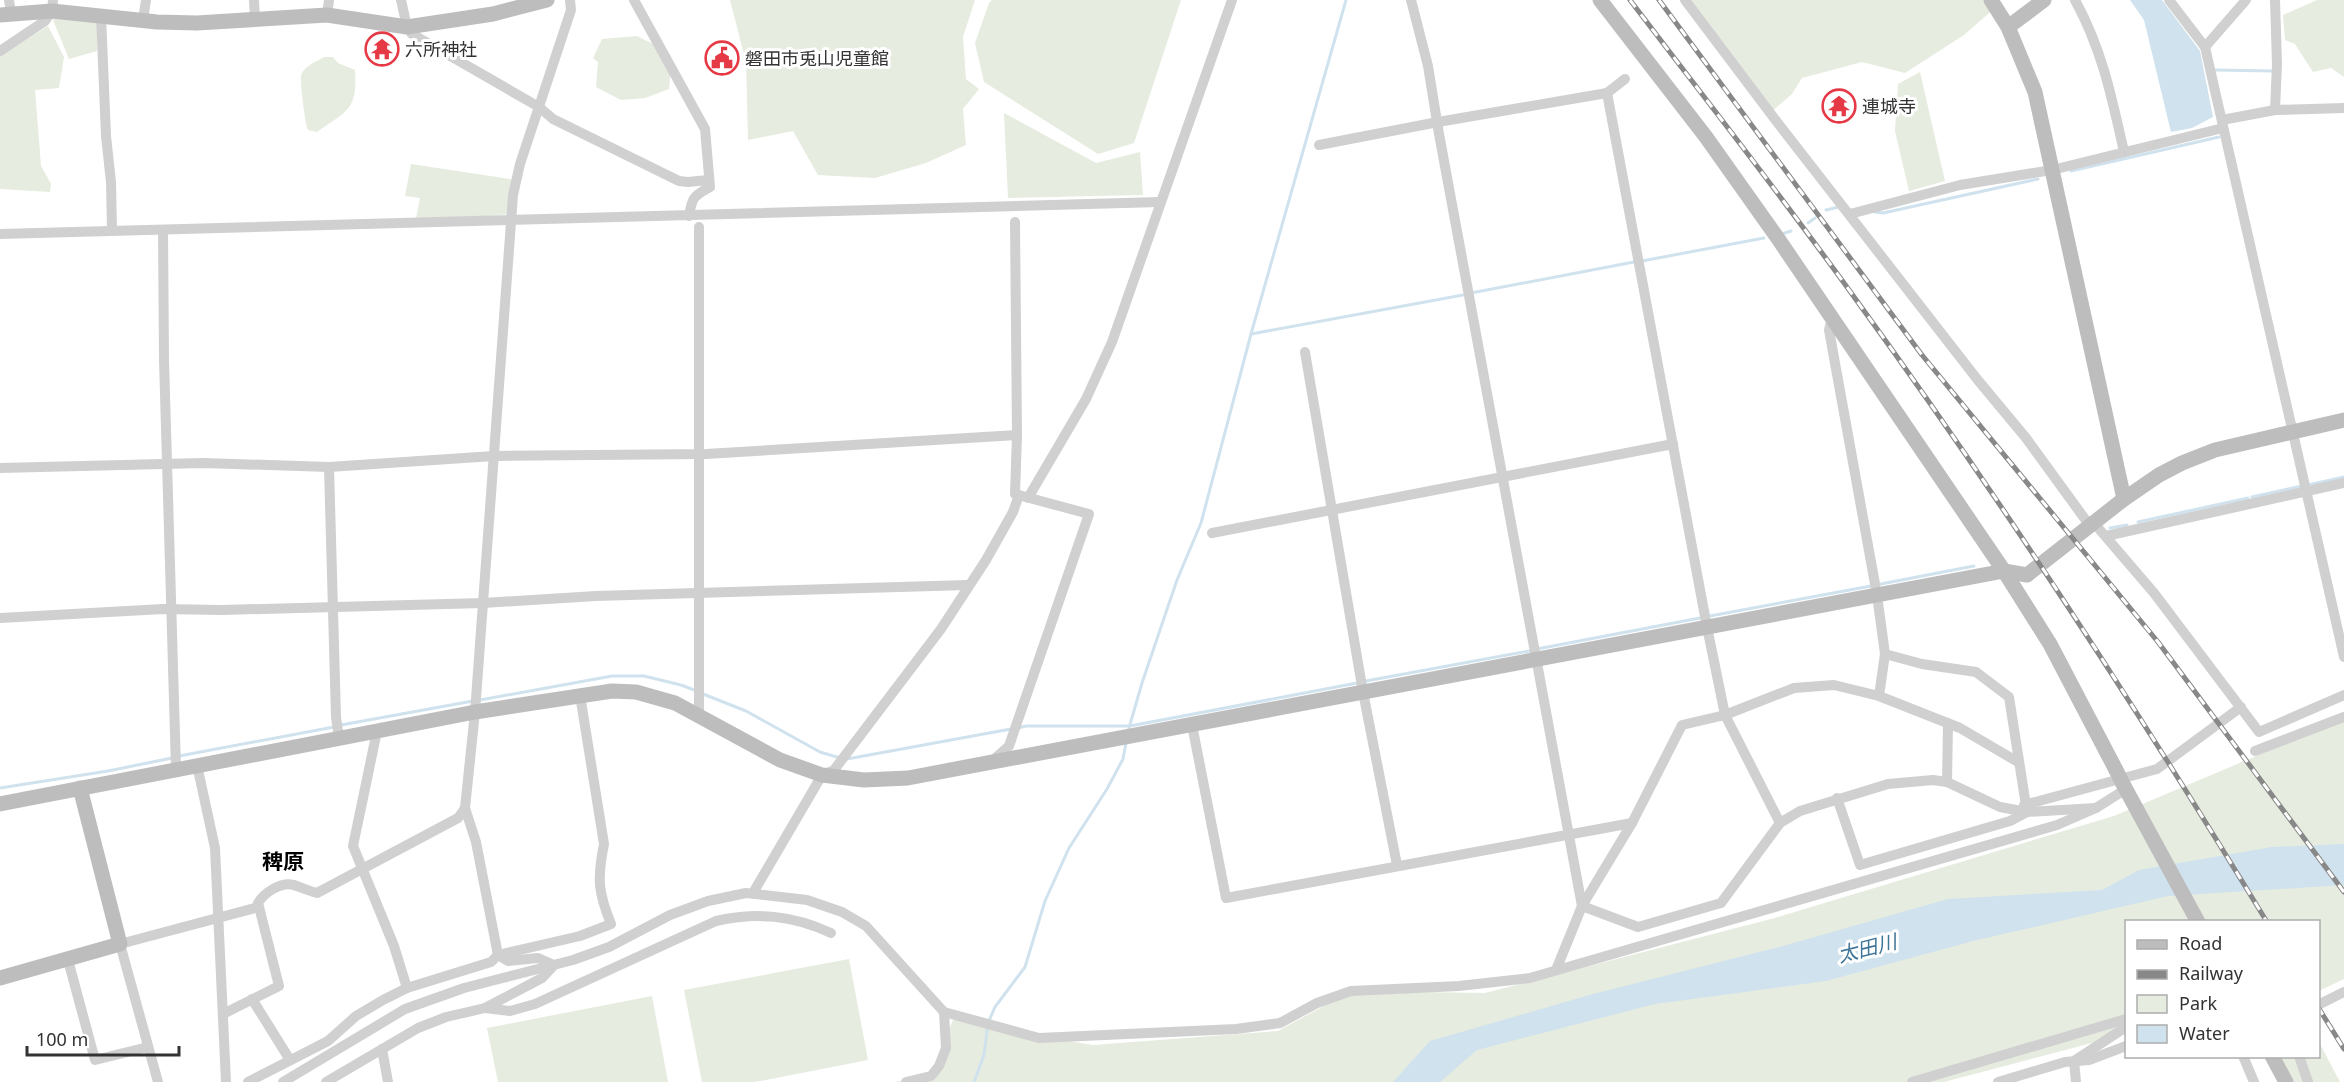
<svg xmlns="http://www.w3.org/2000/svg" width="2344" height="1082" font-family="'Noto Sans','Noto Sans JP',sans-serif">
  <style>
    .green { fill: #e6ecdf }
    .water { fill: #cfe2ee }
    .lines { fill: none; stroke-linecap: round; stroke-linejoin: round }
    .stream { stroke: #cfe2ee; stroke-width: 3 }
    .street { stroke: #d0d0d0; stroke-width: 10 }
    .secondary { stroke: #bdbdbd; stroke-width: 15 }
    .rail-casing { stroke: #888; stroke-width: 5 }
    .rail { stroke: #fff; stroke-width: 3; stroke-dasharray: 9; stroke-linecap: butt }
    .secondary-bridge { stroke: #bdbdbd; stroke-width: 15 }
    .labels { text-anchor: middle; dominant-baseline: central; stroke-width: 6; stroke-linejoin: round; paint-order: stroke }
    .poi-label { font-size: 18px; fill: #333; stroke: #fff; text-anchor: start }
    .water-label { font-size: 20px; font-style: italic; fill: #3f7597; stroke: #fff }
    .quarter-label { font-size: 21px; font-weight: bold; fill: #000; stroke: #fff }
  </style>
  <rect width="100%" height="100%" fill="#fff"/>
  <!-- green -->
  <g class="green">
    <polygon points="730,0 975,0 963,37 966,79 979,89 963,109 966,145 926,163 875,178 818,175 793,131 748,140 746,62"/>
    <polygon points="992,0 1181,0 1134,143 1098,154 984,82 975,43 989,3"/>
    <polygon points="1692,0 1991,0 1996,7 1964,35 1905,73 1862,62 1802,78 1792,94 1770,113 1687,3"/>
    <polygon points="2317,0 2344,0 2344,77 2331,68 2313,72 2295,44 2285,40 2283,15"/>
    <polygon points="56,15 97,19 97,51 69,59 53,20"/>
    <polygon points="48,26 64,57 59,88 35,90 41,166 51,184 50,192 0,189 0,56"/>
    <polygon points="637,36 653,44 671,67 669,89 645,98 621,100 596,87 598,62 593,58 602,39"/>
    <path d="M324,57H333L338,63L355,70C358,111 346,111 317,132L308,130C305,124 300,82 301,76C303,66 317,62 324,57Z"/>
    <polygon points="1920,72 1945,181 1909,191 1895,131 1898,84"/>
    <polygon points="1004,113 1096,163 1140,152 1143,195 1008,198"/>
    <polygon points="411,164 517,180 511,214 415,223 420,198 405,196"/>
    <polygon points="2344,719 2344,979 2319,991 2318,922 2126,922 2126,1034 1944,1082 894,1082 931,1076 955,1015 1024,1034 1093,1045 1278,1031 1351,991 1485,993 1771,919 2114,816"/>
    <polygon points="849,959 868,1060 755,1082 702,1082 684,990"/>
    <polygon points="652,996 668,1082 498,1082 487,1028"/>
    <polygon points="2319,1042 2340,1082 2294,1082 2279,1057 2318,1056"/>
  </g>
  <!-- water -->
  <g class="water">
    <polygon points="2130,0 2162,0 2200,51 2213,117 2192,128 2171,132 2144,20"/>
    <polygon points="2344,844 2344,885 2168,896 1973,941 1826,981 1655,1004 1477,1050 1440,1082 1393,1082 1430,1041 1593,994 1783,946 1948,899 2102,890 2139,870 2272,847"/>
  </g>
  <g class="lines">
    <!-- stream -->
    <g class="stream">
      <polyline points="2216,70 2272,71"/>
      <polyline points="2071,171 2219,137"/>
      <polyline points="1826,210 1839,207"/>
      <polyline points="1875,212 1883,213 2038,179"/>
      <polyline points="1808,223 1815,218"/>
      <polyline points="1782,234 1791,231"/>
      <polyline points="1642,261 1764,238"/>
      <polyline points="1471,293 1634,262"/>
      <polyline points="1251,334 1463,295"/>
      <polyline points="2308,485 2344,477"/>
      <polyline points="2252,497 2302,486"/>
      <polyline points="2138,522 2248,498"/>
      <polyline points="2110,528 2127,525"/>
      <polyline points="1881,584 1974,566"/>
      <polyline points="1710,616 1871,586"/>
      <polyline points="1537,649 1700,618"/>
      <polyline points="1366,681 1529,651"/>
      <polyline points="703,694 746,711 820,752 840,758"/>
      <polyline points="480,700 612,676 644,676 681,685 697,691"/>
      <polyline points="341,725 473,701"/>
      <polyline points="1018,728 1026,726 1130,726 1357,683"/>
      <polyline points="1129,728 1142,683 1177,580 1201,523 1251,334 1346,0"/>
      <polyline points="179,756 334,727"/>
      <polyline points="847,759 1011,729"/>
      <polyline points="0,788 108,771 172,758"/>
      <polyline points="974,1082 984,1055 988,1023 995,1007 1025,967 1045,901 1069,848 1107,789 1123,759 1126,743"/>
    </g>
    <!-- street -->
    <g class="street">
      <polyline points="9,0 11,13"/>
      <polyline points="254,0 255,19"/>
      <polyline points="401,0 407,27 412,34 539,107 553,119 679,181 688,182 708,180"/>
      <path d="M634,0L705,129L710,187C693,196 692,198 689,216"/>
      <polyline points="1411,0 1428,66 1439,134 1582,906 1638,927 1721,903 1780,823 1800,811 1888,784 1933,780 1947,782 2000,807 2027,812 2096,808"/>
      <polyline points="1685,0 1777,122 1977,379 2026,438 2090,526"/>
      <path d="M2075,0C2102,49 2112,98 2124,152"/>
      <polyline points="2169,0 2205,47 2344,657"/>
      <polyline points="101,15 106,136 111,182 112,231"/>
      <polyline points="327,15 329,0"/>
      <polyline points="143,20 146,0"/>
      <polyline points="2205,47 2246,0"/>
      <polyline points="0,51 45,21 52,11 53,0"/>
      <polyline points="1607,93 1707,627 1725,715 1780,823"/>
      <polyline points="2275,110 2277,64 2275,0"/>
      <polyline points="2222,120 2275,110 2344,108"/>
      <polyline points="1319,145 1438,122 1607,93 1625,79"/>
      <polyline points="1850,214 1960,185 2052,170 2223,128"/>
      <polyline points="163,230 164,360 176,769"/>
      <polyline points="0,234 1160,202"/>
      <polyline points="1832,318 1829,330 1877,595 1885,654 1879,696"/>
      <polyline points="1305,352 1363,692 1397,865"/>
      <polyline points="329,467 336,717 339,738"/>
      <polyline points="0,468 204,463 329,467 494,456 706,454 1017,435"/>
      <polyline points="1028,498 1086,399 1112,342 1232,0"/>
      <polyline points="2094,523 2154,593 2259,732 2344,695"/>
      <polyline points="1212,533 1673,444"/>
      <polyline points="2106,536 2344,483"/>
      <polyline points="0,618 163,609 222,610 483,603 596,596 968,585"/>
      <polyline points="699,715 699,227"/>
      <polyline points="1192,725 1226,898 1632,823"/>
      <polyline points="377,731 353,846 394,946 407,988"/>
      <polyline points="2255,751 2344,717"/>
      <polyline points="991,762 1009,746 1089,514 1015,494 1017,435 1015,222"/>
      <polyline points="197,765 215,848 226,1082"/>
      <polyline points="1947,782 1948,723"/>
      <polyline points="1837,798 1860,865 2010,821 2027,812 2009,697 1976,672 1922,664 1885,654"/>
      <polyline points="2024,805 2157,769 2241,707"/>
      <polyline points="753,893 822,775 834,770 941,629 986,560 1013,512 1019,495"/>
      <polyline points="68,960 95,1060 148,1047"/>
      <polyline points="1556,970 1582,906 1632,823 1682,725 1725,715 1794,688 1834,685 1879,696 1960,728 2018,762"/>
      <polyline points="252,999 290,1060"/>
      <polyline points="2318,1005 2344,992"/>
      <path d="M485,1008L510,1011L535,1004L716,921C757,912 792,915 831,933"/>
      <polyline points="944,1012 1039,1038 1236,1029 1280,1023 1317,1003 1351,991 1459,986 1530,978 2057,825 2096,808 2126,789"/>
      <path d="M223,1014L279,986L258,903C264,893 281,881 294,885C302,888 309,891 317,893L458,818L465,808L475,712L513,195L520,164L571,10L570,0"/>
      <polyline points="382,1049 388,1082"/>
      <polyline points="2243,1056 2254,1082"/>
      <polyline points="2299,1056 2308,1082"/>
      <polyline points="158,1082 120,944 259,907"/>
      <path d="M248,1082L328,1041L356,1016L383,1000L407,988L491,962L498,955L580,936L611,924C598,892 597,879 604,844L580,695"/>
      <polyline points="283,1082 405,1009 464,988 573,960 609,947 670,915 708,901 746,893 807,900 842,912 866,926 944,1012 946,1048 939,1066 931,1076 906,1082"/>
      <polyline points="326,1082 418,1028 446,1017 485,1008 542,978 554,965 538,958 508,961 498,955 476,842 465,808"/>
      <polyline points="1912,1082 2126,1019"/>
      <polyline points="1998,1082 2065,1062 2089,1060 2126,1046"/>
      <polyline points="2076,1082 2074,1061 2126,1027"/>
    </g>
    <!-- secondary -->
    <g class="secondary">
      <polyline points="1600,0 1706,137 1779,240 2004,571 2050,644 2116,770"/>
      <polyline points="1991,0 2008,27 2035,92 2124,499"/>
      <polyline points="0,15 52,11 157,22 197,23 327,15 407,27 493,14 547,0"/>
      <polyline points="2008,27 2044,0"/>
      <polyline points="2123,784 2198,922"/>
      <polyline points="0,804 475,712 612,691 636,692 675,703 780,760 822,775 864,780 908,778 2004,571 2027,575 2124,499 2159,475 2182,463 2215,450 2344,420"/>
      <polyline points="0,978 120,944 80,788"/>
      <polyline points="2272,1056 2286,1082"/>
    </g>
    <!-- rail casing -->
    <g class="rail-casing">
      <g id="rail">
        <path d="M1630,0C1706,100 1784,199 1857,301C2003,502 2138,710 2267,922"/>
        <polyline points="1659,0 1922,355 2158,642 2344,892"/>
        <polyline points="2318,1007 2344,1049"/>
      </g>
    </g>
    <!-- rail -->
    <use href="#rail" class="rail"/>
    <!-- secondary-bridge -->
    <polyline class="secondary-bridge" points="2116,770 2123,784"/>
  </g>
  <!-- icons -->
  <defs>
    <g id="temple-ring" transform="scale(1.725)"><circle r="9.5" fill="#fff" stroke="#e63946" stroke-width="1.5"/><path d="M0-6L5-2H3V0L6.5 2.5H4V6H1.5V3h-3V6H-4V2.5H-6.5L-3 0V-2H-5Z" fill="#e63946"/></g>
    <g id="civic-ring" transform="scale(1.725)"><circle r="9.5" fill="#fff" stroke="#e63946" stroke-width="1.5"/><path d="M-.6-6.5H3V-4.5H.6V-3L4-1V1h2V6H-6V1h2V-1L-.6-3ZM-1.2 2.5V6h2.4V2.5Z" fill="#e63946"/></g>
  </defs>
  <g fill-rule="evenodd">
    <use href="#temple-ring" x="382" y="49"/>
    <use href="#civic-ring" x="722" y="58"/>
    <use href="#temple-ring" x="1839" y="106"/>
  </g>
  <g class="labels">
    <!-- poi labels -->
    <g class="poi-label">
      <text x="405" y="49">六所神社</text>
      <text x="745" y="58">磐田市兎山児童館</text>
      <text x="1862" y="106">連城寺</text>
    </g>
    <!-- water labels -->
    <g class="water-label">
      <text transform="translate(1867 948) rotate(-14)">太田川</text>
    </g>
    <!-- quarter labels -->
    <g class="quarter-label">
      <text x="283" y="861">稗原</text>
    </g>
  </g>
  <!-- legend -->
  <rect x="2125" y="920" width="195" height="138" fill="#ffffff" stroke="#adadad" stroke-width="1.5"/>
  <rect x="2137" y="940" width="30" height="9" fill="#bdbdbd" stroke="#adadad" stroke-width="1.5"/>
  <text x="2179" y="950" font-size="18" fill="#333333">Road</text>
  <rect x="2137" y="970" width="30" height="9" fill="#888888" stroke="#adadad" stroke-width="1.5"/>
  <text x="2179" y="980" font-size="18" fill="#333333">Railway</text>
  <rect x="2137" y="995" width="30" height="18" fill="#e6ecdf" stroke="#adadad" stroke-width="1.5"/>
  <text x="2179" y="1010" font-size="18" fill="#333333">Park</text>
  <rect x="2137" y="1025" width="30" height="18" fill="#cfe2ee" stroke="#adadad" stroke-width="1.5"/>
  <text x="2179" y="1040" font-size="18" fill="#333333">Water</text>
  <!-- scale -->
  <path d="M27 1046v9h152v-9" fill="none" stroke="#333333" stroke-width="3"/>
  <text x="36" y="1046" font-size="18" fill="#333333" stroke="#ffffff" stroke-width="4.5" paint-order="stroke">100 m</text>
</svg>
